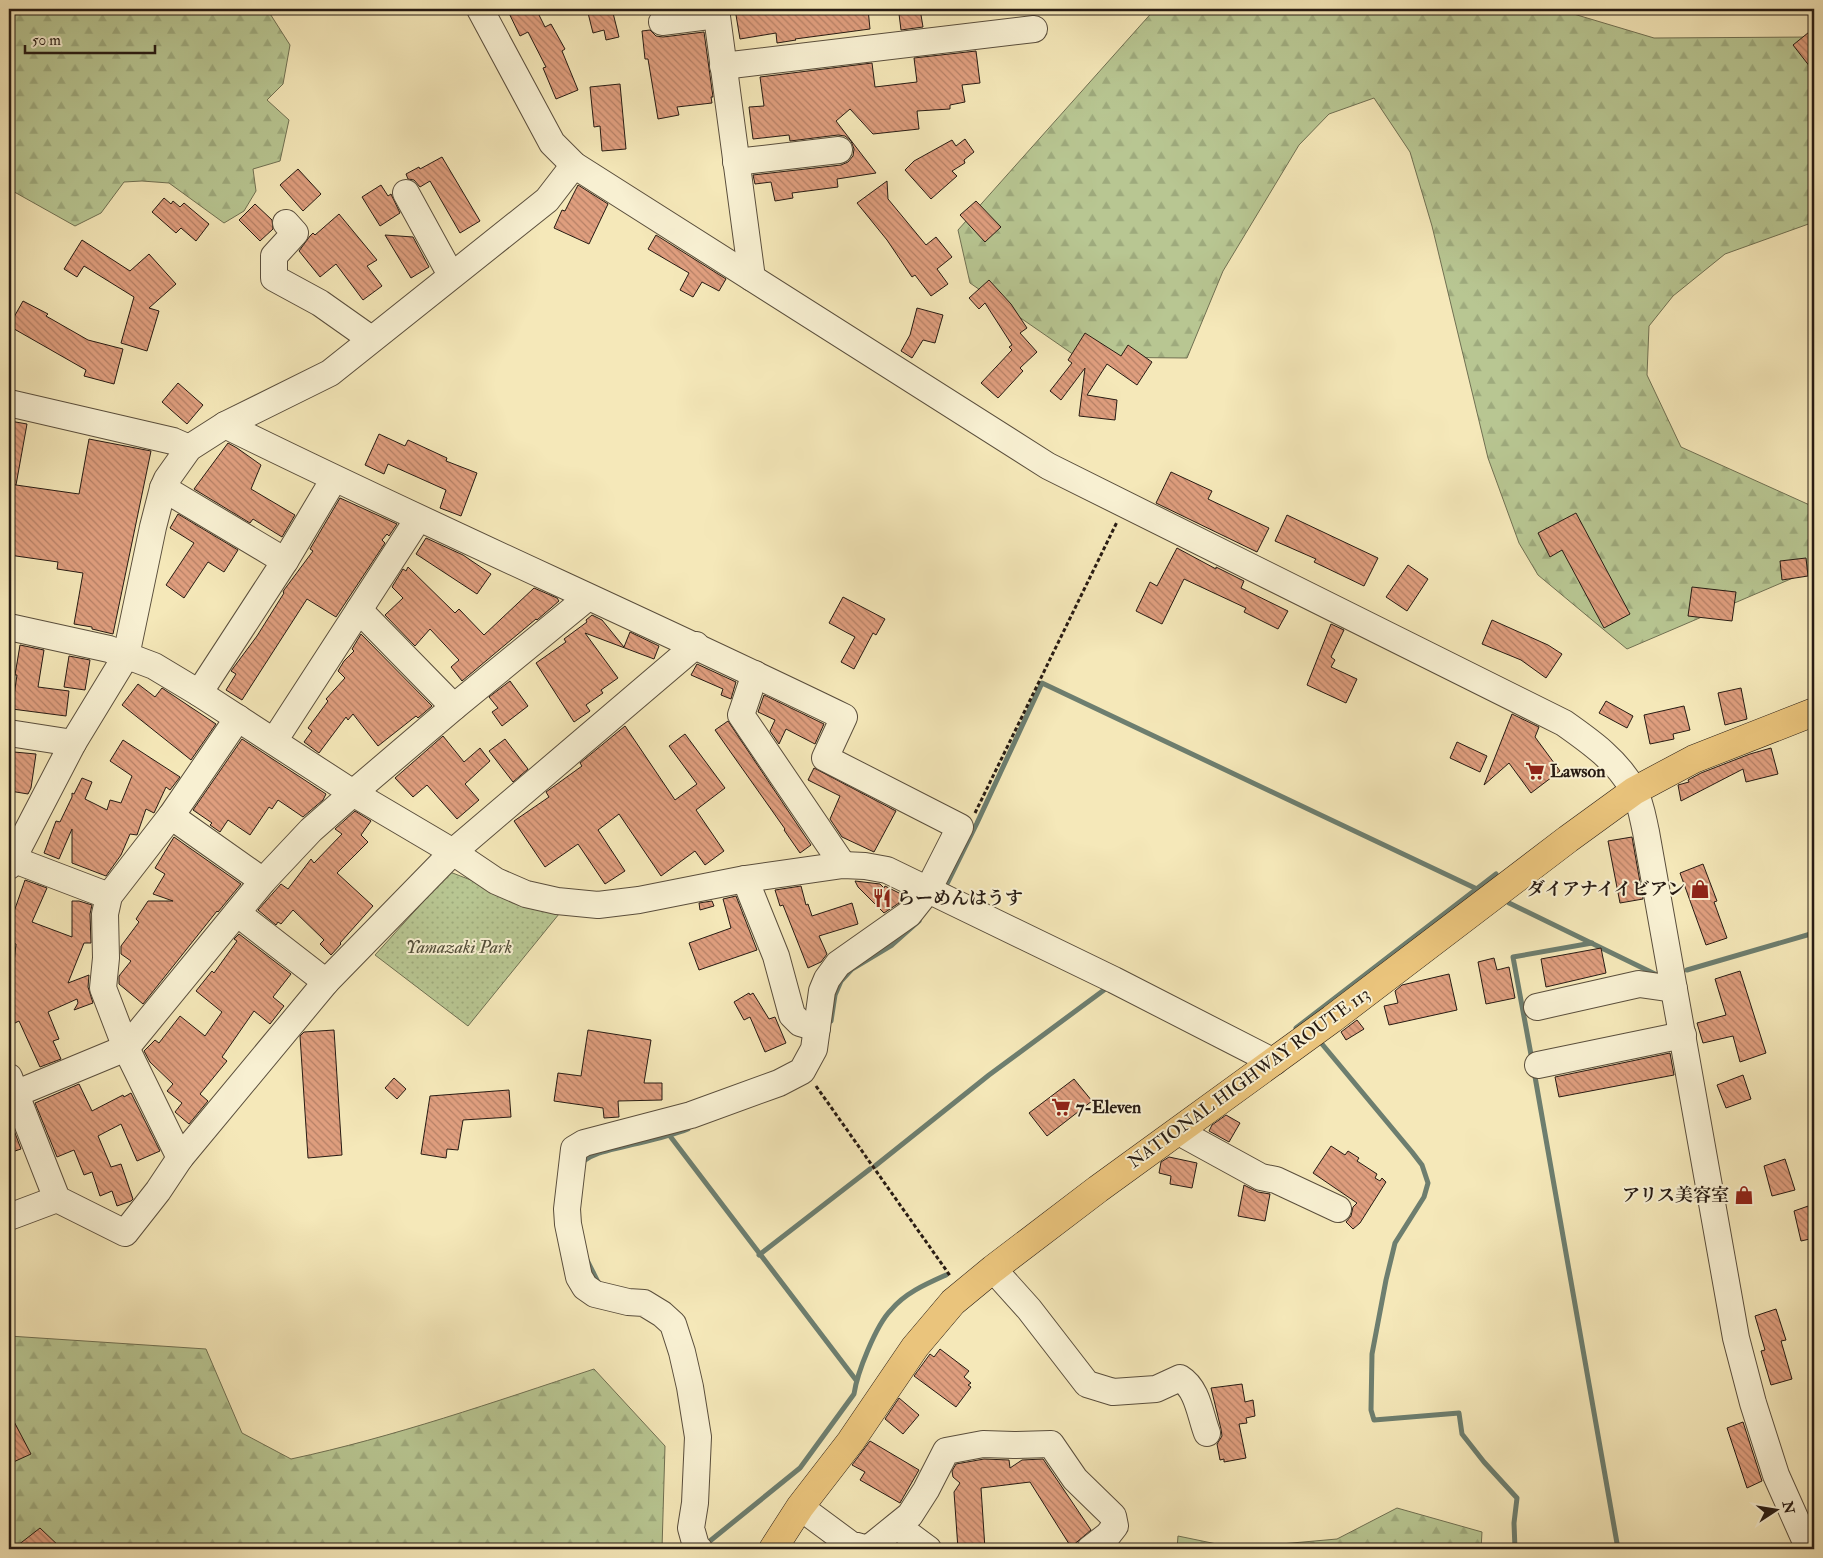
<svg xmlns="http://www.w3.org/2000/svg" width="1823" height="1558" font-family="'IM FELL Double Pica','Noto Serif JP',serif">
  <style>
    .forest { fill: url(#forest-firs); stroke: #707052 }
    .park { fill: url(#park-dots); stroke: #707052 }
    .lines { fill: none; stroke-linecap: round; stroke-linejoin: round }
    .stream { stroke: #6d7e6f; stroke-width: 5 }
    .building { fill: url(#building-back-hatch); stroke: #271b13 }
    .minor-casing { stroke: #5a4e3c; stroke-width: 28 }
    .highway-casing { stroke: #271b13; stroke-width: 29 }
    .path { stroke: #271b13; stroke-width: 3; stroke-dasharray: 4 2.5; stroke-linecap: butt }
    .minor { stroke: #f8f0d2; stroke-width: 26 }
    .highway { stroke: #eac47c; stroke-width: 28 }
    .labels { text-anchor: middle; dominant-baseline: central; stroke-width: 4; stroke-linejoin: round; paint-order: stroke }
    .poi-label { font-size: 18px; font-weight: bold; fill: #271b13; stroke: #f8f0d2; text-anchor: start }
    .park-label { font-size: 18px; font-style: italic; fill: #524e39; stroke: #f8f0d2 }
    .street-label { font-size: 18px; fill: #271b13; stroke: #f8f0d2 }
  </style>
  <defs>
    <pattern id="forest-firs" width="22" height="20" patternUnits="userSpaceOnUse" patternTransform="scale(1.25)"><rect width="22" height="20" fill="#b8c692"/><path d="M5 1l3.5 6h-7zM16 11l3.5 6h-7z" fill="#9eaa7d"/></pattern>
    <pattern id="park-dots" width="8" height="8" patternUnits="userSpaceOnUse" patternTransform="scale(1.25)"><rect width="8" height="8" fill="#b8c692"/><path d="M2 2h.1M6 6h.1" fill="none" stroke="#9eaa7d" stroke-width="1.8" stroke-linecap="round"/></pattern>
    <pattern id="building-back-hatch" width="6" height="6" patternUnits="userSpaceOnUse" patternTransform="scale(1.25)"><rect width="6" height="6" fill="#df9e7e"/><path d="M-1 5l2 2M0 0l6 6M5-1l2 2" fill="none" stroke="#b58066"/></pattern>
  </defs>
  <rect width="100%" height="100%" fill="#f5e8b9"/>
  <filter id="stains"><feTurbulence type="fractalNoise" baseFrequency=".004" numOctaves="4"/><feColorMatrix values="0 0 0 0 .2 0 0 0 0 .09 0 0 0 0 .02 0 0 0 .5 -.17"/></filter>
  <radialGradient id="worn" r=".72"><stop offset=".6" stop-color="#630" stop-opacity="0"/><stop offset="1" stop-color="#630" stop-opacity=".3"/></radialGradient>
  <!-- forest -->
  <g class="forest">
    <polygon points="9,9 267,9 290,45 283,84 267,100 289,120 280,161 253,169 256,191 244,211 224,223 169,183 142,181 124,182 101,213 75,226 9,189"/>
    <polygon points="1155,9 1557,9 1654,38 1814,37 1814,222 1725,254 1673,296 1649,326 1647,375 1681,447 1814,507 1814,569 1627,649 1538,575 1519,543 1488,458 1432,226 1410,152 1374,98 1329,114 1299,145 1223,271 1187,358 1077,357 970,283 958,230"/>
    <path d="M9,1336L206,1349L242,1433L291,1459C394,1437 494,1402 594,1369L665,1446L662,1549H9Z"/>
    <polygon points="1397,1508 1482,1532 1481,1549 1177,1549 1178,1536 1236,1548 1337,1539"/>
  </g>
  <!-- park -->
  <polygon class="park" points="450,872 559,914 468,1026 375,955"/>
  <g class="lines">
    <!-- stream -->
    <g class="stream">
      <polyline points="950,888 946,886 977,823 1042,683 1477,889"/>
      <polyline points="1509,903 1657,975"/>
      <polyline points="1687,970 1814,933"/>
      <polyline points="831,1021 835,995 841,981 852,969 892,945 919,921"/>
      <polyline points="1296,1028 1496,874"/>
      <polyline points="1322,1044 1412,1152 1422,1165 1428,1183 1424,1197 1395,1243 1386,1280 1372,1354 1371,1410 1374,1420 1459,1413 1462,1434 1484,1462 1517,1498 1514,1523 1515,1549"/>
      <polyline points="1532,1060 1513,957 1592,943"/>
      <polyline points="1534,1071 1618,1549"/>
      <polyline points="670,1136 856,1380"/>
      <path d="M582,1162C595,1152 611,1150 626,1146C647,1141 668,1137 688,1129"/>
      <polyline points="875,1166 989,1075 1104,990"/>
      <polyline points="759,1255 870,1169"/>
      <polyline points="587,1260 599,1284"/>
      <path d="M705,1545L800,1468L854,1394C857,1373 876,1325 891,1310C905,1293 926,1284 946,1275"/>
    </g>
  </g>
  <!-- building -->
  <g class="building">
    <polygon points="507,9 536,9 545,27 551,24 565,49 562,51 578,90 556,99 543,68 546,67 528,32 520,36"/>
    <polygon points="587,9 612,9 619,37 606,40 604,30 593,33"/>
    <polygon points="735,9 868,9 870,29 795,39 796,40 777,43 776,33 740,39"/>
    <polygon points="904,9 920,9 923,27 901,30 899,14 905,13"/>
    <polygon points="1814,28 1814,72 1793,45"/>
    <polygon points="650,30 656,36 663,37 704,32 713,97 711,97 712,103 677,107 679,115 658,119 648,59 645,59 642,31"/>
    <polygon points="976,51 980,83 962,85 965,102 950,105 950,109 917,111 919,129 873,134 850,109 836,121 876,173 837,179 838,187 792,193 793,198 775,201 771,182 755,184 753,175 841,165 848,162 853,156 854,149 851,141 845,136 838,135 790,141 789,135 753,139 749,107 764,106 760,77 872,63 875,87 917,82 914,58"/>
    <polygon points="620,84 626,149 602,151 600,126 594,127 590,87"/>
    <polygon points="965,139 974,152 964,160 965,163 952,171 957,176 931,199 905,170 914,161 952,140 956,146"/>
    <polygon points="442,157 480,221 460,233 430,181 420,187 414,180 408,179 406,174 419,167 420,169"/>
    <polygon points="298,169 321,194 303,211 280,185"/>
    <polygon points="887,181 888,199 926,245 936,237 952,257 937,269 948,284 931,296 915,275 912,277 887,240 857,203"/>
    <polygon points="381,185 388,196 391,194 400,213 380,226 362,197"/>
    <polygon points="578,185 608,204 589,244 554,228 562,210 565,211"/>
    <polygon points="164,198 171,204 173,201 180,207 184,203 209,224 196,241 181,228 176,233 152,212"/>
    <polygon points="976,201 1001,227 985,242 960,215"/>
    <polygon points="255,204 272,220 273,229 260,241 239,220"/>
    <polygon points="339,214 377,260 367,266 382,286 363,300 336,264 320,277 299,251 310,236 313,233 315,235"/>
    <polygon points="385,235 413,237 429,267 411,278"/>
    <polygon points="656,235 726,279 719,291 702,282 693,297 680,290 689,273 648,249"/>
    <polygon points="82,240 130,271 149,254 176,284 149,308 159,311 147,351 121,343 134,297 84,266 77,277 64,269"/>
    <polygon points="989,280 1011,304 1027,328 1020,333 1037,352 1020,368 1023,371 998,398 981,383 1012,350 1009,347 1012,345 985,303 979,309 969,298"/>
    <polygon points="23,301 48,314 46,316 88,340 123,349 114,384 84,376 86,370 9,326"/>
    <polygon points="917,308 943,315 935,343 923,340 912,358 901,351 910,335"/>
    <polygon points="1085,333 1121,356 1128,345 1152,362 1137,385 1107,364 1087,395 1117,400 1115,420 1079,416 1085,368 1061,400 1050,391 1072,363 1068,360"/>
    <polygon points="178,383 203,405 187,424 162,402"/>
    <polygon points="10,421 27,424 16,485 9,484"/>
    <polygon points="379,434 405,446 408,440 447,458 446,461 477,473 461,516 440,508 446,490 388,464 384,474 365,465"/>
    <polygon points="89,439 151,451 113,634 92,629 92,627 74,624 83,573 57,569 58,562 9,555 9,484 79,494"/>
    <polygon points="228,443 237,448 261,465 251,489 295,515 282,537 253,519 250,523 194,489"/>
    <polygon points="1171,472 1212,491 1208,499 1269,528 1257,552 1156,503"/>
    <polygon points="340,498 397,524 389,536 387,534 382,540 385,543 336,617 307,599 242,700 226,690 236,674 231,671 257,636 284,593 283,592 284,590 313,551 310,549"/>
    <polygon points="1576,513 1630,614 1604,628 1562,550 1550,557 1538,533"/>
    <polygon points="178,514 238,550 224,572 208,562 184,598 166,585 194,543 170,528"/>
    <polygon points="1287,515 1378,558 1364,586 1314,562 1316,559 1275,541"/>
    <polygon points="426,538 463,555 491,574 477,594 416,554"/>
    <polygon points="1177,548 1216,569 1216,567 1244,581 1241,588 1288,611 1278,629 1244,612 1246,608 1184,579 1162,624 1136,611 1150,582 1157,586"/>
    <polygon points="1806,558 1808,576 1782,580 1780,561"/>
    <polygon points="1408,565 1428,579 1407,611 1386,597"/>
    <polygon points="408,567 455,613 459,609 484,635 534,588 557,598 559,601 537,620 536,619 462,681 451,667 459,660 430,629 415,646 385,615 403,598 392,587 403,569 406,571"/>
    <polygon points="1692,587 1736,592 1732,621 1688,616"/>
    <polygon points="843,597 885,619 876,635 873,633 854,669 841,662 855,637 829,623"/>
    <polygon points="592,615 602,620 624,647 630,632 659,646 654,659 585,633 618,678 601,690 603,693 586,705 590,711 574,722 536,663 566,642 564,639 587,622 586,620"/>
    <polygon points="1492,620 1548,645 1562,654 1546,678 1521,660 1482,644"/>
    <polygon points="1331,624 1344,630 1331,657 1335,660 1331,667 1357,679 1346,703 1307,685"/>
    <polygon points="361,634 432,706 418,718 416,716 378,746 353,714 348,720 346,717 319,753 304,742 312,731 308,728 328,701 326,699 345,678 338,671 344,661 354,651 352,649"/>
    <polygon points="20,645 44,650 38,687 69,691 66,716 12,709 17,675 15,675"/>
    <polygon points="69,656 90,660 85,690 64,687"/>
    <polygon points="697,664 736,682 731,699 721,695 723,689 691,675"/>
    <polygon points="510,681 528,706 502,726 492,712 498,708 489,697"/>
    <polygon points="138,684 155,697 162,688 216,724 191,760 122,705"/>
    <polygon points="1741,688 1747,719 1725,725 1718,693"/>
    <polygon points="764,695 824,724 815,744 786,729 779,744 770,731 775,720 758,712"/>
    <polygon points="1606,701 1633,716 1627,728 1599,713"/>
    <polygon points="1684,706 1690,730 1673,734 1674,739 1650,744 1644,715"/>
    <polygon points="1512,714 1539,727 1535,737 1560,771 1531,793 1509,763 1484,785"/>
    <polygon points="728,721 811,845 800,853 784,830 785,829 715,730"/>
    <polygon points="625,726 675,800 697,784 669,746 685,734 725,788 696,810 724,851 705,865 695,851 661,876 619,814 598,830 625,871 605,884 578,844 545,867 514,821 549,797 546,792 582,766 580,763"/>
    <polygon points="443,736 464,762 480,748 490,761 465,784 479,800 457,819 427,785 413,797 395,778"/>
    <polygon points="242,739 326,794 323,800 303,817 278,800 272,809 269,807 250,835 228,820 220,832 210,825 212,823 193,810"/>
    <polygon points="505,739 528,769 513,782 489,751"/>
    <polygon points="123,740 180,777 170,790 166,787 154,813 146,809 137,835 130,834 121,855 106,876 72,863 72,829 59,859 44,853 56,821 60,822 72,797 72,793 74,794 82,778 92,782 85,799 107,810 110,800 121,803 132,776 110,761"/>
    <polygon points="1457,742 1487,756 1480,772 1450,758"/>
    <polygon points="1771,748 1778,774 1746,782 1743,769 1681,801 1678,785 1689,782 1688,780 1701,773 1750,754"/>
    <polygon points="14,752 36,754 31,788 28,794 10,791"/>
    <polygon points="814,768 896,811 874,852 842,837 830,819 840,796 808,780"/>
    <polygon points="355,811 371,821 361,835 368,842 337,873 373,906 340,943 341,944 331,955 320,944 324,940 293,910 281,924 278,922 276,925 258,910 281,884 288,889 311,859 314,863 342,834 335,829"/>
    <polygon points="174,837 241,884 218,912 217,911 143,1004 119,984 119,976 131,961 121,954 121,946 139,922 136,919 148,901 173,901 153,894 165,874 155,868"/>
    <polygon points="1632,837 1643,899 1620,903 1608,841"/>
    <polygon points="1703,864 1717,901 1714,902 1727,938 1706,945 1680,873"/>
    <polygon points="25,880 47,888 32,922 72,937 72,901 79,901 92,905 90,914 91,943 84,943 68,983 89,975 88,987 93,1003 74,1010 78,1003 77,999 48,1012 59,1039 53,1041 61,1059 40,1067 19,1021 9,1026 9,1010 16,944 9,942 9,926"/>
    <polygon points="855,881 880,884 884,888 885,886 903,895 899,903 884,913 858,887"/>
    <polygon points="801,886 806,905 808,904 812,916 852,903 858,924 819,936 827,954 821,962 808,968 783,905 780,906 775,890"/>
    <polygon points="736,896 757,950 699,970 689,943 731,928 723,899"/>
    <polygon points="712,901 714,906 700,910 699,903"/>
    <polygon points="239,934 291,974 273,997 284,1006 270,1024 254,1011 222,1057 227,1061 200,1094 208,1101 189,1124 175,1112 182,1103 167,1091 173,1084 150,1062 144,1051 155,1040 159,1043 180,1016 205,1036 222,1012 196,991 212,971 214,973 237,941 234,939"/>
    <polygon points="1601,948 1606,973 1546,987 1541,959"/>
    <polygon points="1494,958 1497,970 1509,967 1515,998 1486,1004 1478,962"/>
    <polygon points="1740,971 1766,1053 1740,1062 1733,1036 1703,1043 1697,1023 1726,1015 1715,979"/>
    <polygon points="1449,974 1457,1010 1389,1025 1384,1006 1398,1003 1395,991 1402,985"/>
    <polygon points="749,993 750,995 753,993 769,1019 775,1017 786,1043 765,1052 750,1017 744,1020 734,1002"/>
    <polygon points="1357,1020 1364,1029 1346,1040 1341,1032"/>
    <polygon points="334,1030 342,1155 308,1158 300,1036 304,1032"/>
    <polygon points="588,1030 651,1040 644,1083 662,1083 662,1100 618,1101 619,1117 604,1118 603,1108 554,1101 558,1073 581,1076"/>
    <polygon points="1670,1053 1674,1075 1559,1097 1555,1077"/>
    <polygon points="1743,1075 1751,1099 1726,1108 1717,1085"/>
    <polygon points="394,1078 406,1089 397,1099 385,1088"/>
    <polygon points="1074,1079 1092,1101 1047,1136 1029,1113"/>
    <polygon points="79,1084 92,1111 123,1095 124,1097 131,1093 160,1151 137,1161 121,1124 98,1136 111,1167 121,1164 133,1199 131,1201 117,1206 112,1191 100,1196 92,1172 84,1175 74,1150 57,1157 35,1103"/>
    <polygon points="509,1090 511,1117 463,1120 458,1150 447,1149 446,1158 421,1154 430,1096"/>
    <polygon points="1226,1115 1240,1123 1229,1142 1209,1131 1212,1125"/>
    <polygon points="9,1117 21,1149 9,1153"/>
    <polygon points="1331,1146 1345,1155 1348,1151 1359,1158 1357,1161 1377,1174 1375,1178 1380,1181 1382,1178 1386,1182 1360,1223 1353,1229 1346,1222 1351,1216 1353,1207 1357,1203 1313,1173"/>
    <polygon points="1169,1157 1197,1163 1192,1188 1170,1184 1171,1176 1159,1173 1161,1162"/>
    <polygon points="1785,1159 1795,1190 1772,1196 1764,1166"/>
    <polygon points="1244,1185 1258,1192 1270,1194 1265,1221 1238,1216"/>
    <polygon points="1814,1204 1814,1238 1801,1241 1794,1211"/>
    <polygon points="1776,1309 1786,1340 1781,1341 1792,1379 1771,1385 1761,1351 1765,1350 1755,1316"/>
    <polygon points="940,1349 969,1371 964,1377 971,1383 968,1385 971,1387 956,1407 914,1376 930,1354 934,1357"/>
    <polygon points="1242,1384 1245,1402 1253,1400 1255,1416 1246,1418 1247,1423 1239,1424 1246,1458 1224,1462 1224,1459 1220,1460 1217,1444 1222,1436 1221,1429 1211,1388"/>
    <polygon points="899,1398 919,1415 903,1434 885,1419"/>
    <polygon points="9,1412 31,1454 9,1464"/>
    <polygon points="1743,1422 1762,1481 1747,1488 1727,1428"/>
    <polygon points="870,1441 919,1470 900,1503 860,1480 865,1472 852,1465"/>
    <polygon points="984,1459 1009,1460 1010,1468 1022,1460 1043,1459 1091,1530 1071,1547 1030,1482 981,1488 985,1549 958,1549 954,1492 960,1483 953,1477 952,1471 956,1464"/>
    <polygon points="40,1528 62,1549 13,1549"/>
  </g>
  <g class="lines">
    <!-- minor casing -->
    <g class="minor-casing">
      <g id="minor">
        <path d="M480,9L552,143L574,165L1048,466L1564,723C1591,742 1618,761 1634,791C1641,803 1643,819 1646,832L1736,1338L1753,1403L1776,1475L1809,1549"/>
        <polyline points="716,9 752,278"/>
        <polyline points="662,22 717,15"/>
        <polyline points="723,66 1034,29"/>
        <polyline points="736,162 839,150"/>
        <polyline points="406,193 451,275"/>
        <polyline points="286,223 295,233 274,256 274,278 320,303 371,339"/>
        <polyline points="9,403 173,441 189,448"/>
        <path d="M225,425C429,526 638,617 844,717L825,758L960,827L928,890L909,914L838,964L827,979L822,991L814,1049L802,1071L779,1083L691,1115L584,1143L574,1149L567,1209L568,1224L579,1277L585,1287L595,1294L628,1302L644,1303L662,1314L673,1324L682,1352L690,1387L698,1437L695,1503L691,1528L696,1546L699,1549"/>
        <polyline points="163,488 285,561 199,693"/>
        <polyline points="285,561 334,479"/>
        <polyline points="359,610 454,707"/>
        <polyline points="9,627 109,649 154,666 199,693 353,793 453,852 496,881 526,894 557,901 598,905 639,900 745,879 843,865 865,866 887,870 1114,980 1274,1062"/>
        <polyline points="755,674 741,715 843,865"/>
        <polyline points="9,733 73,743"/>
        <polyline points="274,741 418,519"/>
        <polyline points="171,816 263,881"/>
        <polyline points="12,859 109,896"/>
        <polyline points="9,866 73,743 126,656 153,527 163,488 167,479 189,448 225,425 330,373 547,200 574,165"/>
        <polyline points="745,879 776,956 792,1015 800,1023 817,1028"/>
        <polyline points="237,913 326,982"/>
        <polyline points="1537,1007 1639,984 1674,989"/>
        <polyline points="1538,1065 1683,1035"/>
        <polyline points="9,1077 57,1199 125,1233 158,1191 180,1158 326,982 453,852 696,645"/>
        <polyline points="15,1094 126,1048 263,881 311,830 353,793 454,707 587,598"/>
        <polyline points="1179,1132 1261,1177 1276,1180 1338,1209"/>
        <polyline points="180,1158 126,1048 103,988 106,958 105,914 109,896 171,816 238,718"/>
        <polyline points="9,1217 57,1199"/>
        <path d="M993,1269L1029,1309L1087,1384L1113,1392L1156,1389L1180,1378C1198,1389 1200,1415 1207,1433"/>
        <polyline points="800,1507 850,1544 868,1549 910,1515 926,1490 946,1451 983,1444 1014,1445 1051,1444 1075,1479 1113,1516 1115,1526 1108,1535 1090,1549"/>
        <polyline points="897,1526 928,1549"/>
      </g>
    </g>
    <!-- highway casing -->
    <g class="highway-casing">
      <polyline id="highway" points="773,1549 800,1507 851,1441 915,1347 953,1302 993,1269 1098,1189 1332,1019 1568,839 1634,791 1694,759 1814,712"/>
    </g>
    <!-- path -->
    <g class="path">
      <polyline points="975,813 1117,522"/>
      <polyline points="816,1086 951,1277"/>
    </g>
    <!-- minor -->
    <use href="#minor" class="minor"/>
    <!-- highway -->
    <use href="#highway" class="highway"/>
  </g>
  <!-- icons -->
  <defs>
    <g id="supermarket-bare" transform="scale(1.5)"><path d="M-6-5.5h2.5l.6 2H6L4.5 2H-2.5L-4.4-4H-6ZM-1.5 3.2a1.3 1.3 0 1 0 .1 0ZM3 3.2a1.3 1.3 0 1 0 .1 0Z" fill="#8f2418" stroke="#f8f0d2" stroke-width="2.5" paint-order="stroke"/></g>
    <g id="shop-bare" transform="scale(1.5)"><path d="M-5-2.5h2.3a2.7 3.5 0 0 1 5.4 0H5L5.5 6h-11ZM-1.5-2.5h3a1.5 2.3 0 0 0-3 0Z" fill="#8f2418" stroke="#f8f0d2" stroke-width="2.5" paint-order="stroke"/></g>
    <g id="restaurant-bare" transform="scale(1.5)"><path d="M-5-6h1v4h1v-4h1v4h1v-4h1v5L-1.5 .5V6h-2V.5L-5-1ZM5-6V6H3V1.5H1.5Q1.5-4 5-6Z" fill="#8f2418" stroke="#f8f0d2" stroke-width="2.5" paint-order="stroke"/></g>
  </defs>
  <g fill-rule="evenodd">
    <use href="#supermarket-bare" x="1535" y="771"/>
    <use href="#shop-bare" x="1700" y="889"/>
    <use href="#restaurant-bare" x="882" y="898"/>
    <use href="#supermarket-bare" x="1061" y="1107"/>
    <use href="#shop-bare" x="1744" y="1195"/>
  </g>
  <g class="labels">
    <!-- poi labels -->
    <g class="poi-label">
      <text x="1550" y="771">Lawson</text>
      <text x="1685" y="889" text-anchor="end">ダイアナイイビアン</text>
      <text x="897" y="898">らーめんはうす</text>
      <text x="1076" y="1107">7-Eleven</text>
      <text x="1729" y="1195" text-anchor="end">アリス美容室</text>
    </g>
    <!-- park labels -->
    <g class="park-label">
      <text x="459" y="947">Yamazaki Park</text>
    </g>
    <!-- street labels -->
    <g class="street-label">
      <text transform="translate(1249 1078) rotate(-36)">NATIONAL HIGHWAY ROUTE 113</text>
    </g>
  </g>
  <!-- margin -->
  <rect width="1823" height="1558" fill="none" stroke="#f5e8b9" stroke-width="30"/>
  <rect x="10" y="10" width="1803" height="1538" fill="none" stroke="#271b13" stroke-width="2.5"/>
  <rect x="15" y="15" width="1793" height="1528" fill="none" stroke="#271b13"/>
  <!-- north arrow -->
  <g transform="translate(1776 1510) rotate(78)" stroke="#f8f0d2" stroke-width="4" paint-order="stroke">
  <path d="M0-4L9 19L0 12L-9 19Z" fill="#271b13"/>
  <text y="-8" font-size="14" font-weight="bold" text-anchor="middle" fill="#271b13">N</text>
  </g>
  <!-- scale -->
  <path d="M25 45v8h130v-8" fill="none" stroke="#271b13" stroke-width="2.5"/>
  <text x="32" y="45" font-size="15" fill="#271b13" stroke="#f8f0d2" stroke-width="4" paint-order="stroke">50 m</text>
  <rect width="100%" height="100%" filter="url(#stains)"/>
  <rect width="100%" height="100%" fill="url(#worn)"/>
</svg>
